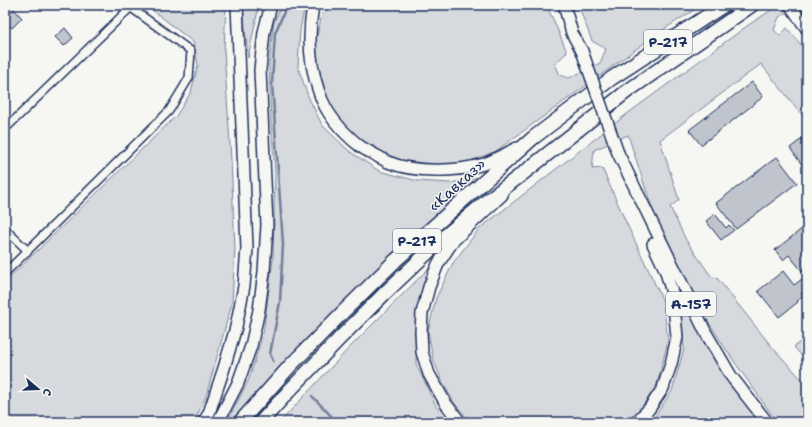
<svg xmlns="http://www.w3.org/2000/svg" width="812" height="427" font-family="'Shantell Sans',sans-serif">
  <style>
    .green { fill: #d6d9dd; stroke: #78849e }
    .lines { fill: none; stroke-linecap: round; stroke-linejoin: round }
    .stream { stroke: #717e99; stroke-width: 2.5 }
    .building { fill: #c0c4cd; stroke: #1b2f5e }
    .street-casing { stroke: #1b2f5e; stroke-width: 10 }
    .primary-casing { stroke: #1b2f5e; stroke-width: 14 }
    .highway-casing { stroke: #1b2f5e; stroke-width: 16 }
    .street { stroke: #f6f6f2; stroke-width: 7 }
    .primary { stroke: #f6f6f2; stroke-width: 11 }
    .highway { stroke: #f6f6f2; stroke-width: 13 }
    .primary-bridge-casing { stroke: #1b2f5e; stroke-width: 14; stroke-linecap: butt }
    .primary-bridge { stroke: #f6f6f2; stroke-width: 11 }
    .labels { text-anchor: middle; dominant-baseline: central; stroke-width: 3; stroke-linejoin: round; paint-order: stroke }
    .shield { fill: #f6f6f2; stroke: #5d6b8a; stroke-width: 1 }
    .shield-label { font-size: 14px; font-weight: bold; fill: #1b2f5e }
    .street-label { font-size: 15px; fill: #1b2f5e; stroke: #f6f6f2 }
  </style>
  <rect width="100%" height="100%" fill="#f6f6f2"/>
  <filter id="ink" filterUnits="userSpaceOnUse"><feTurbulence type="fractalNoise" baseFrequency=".025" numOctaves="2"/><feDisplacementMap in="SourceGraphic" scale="8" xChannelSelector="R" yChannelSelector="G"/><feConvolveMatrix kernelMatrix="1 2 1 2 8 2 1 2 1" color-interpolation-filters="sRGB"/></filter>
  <g filter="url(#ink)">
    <!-- green -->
    <g class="green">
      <polygon points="146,5 226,5 224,50 231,160 235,249 232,303 206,396 194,422 5,422 5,282 176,116 191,92 198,65 193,42"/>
      <polygon points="243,5 259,5 248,58 243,6"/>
      <polygon points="281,5 305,5 300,30 298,67 308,96 322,125 349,151 379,171 418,181 450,183 480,177 329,318 231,422 227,422 249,379 263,334 273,259 275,172 271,123 269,66 273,25"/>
      <polygon points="324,5 546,5 553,19 567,52 555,64 560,75 569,78 600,63 606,49 592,41 580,10 579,5 702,5 661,31 496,151 466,163 425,167 392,160 360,142 334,115 320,80 315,44"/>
      <polygon points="779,5 803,5 779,17 774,30 780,36 787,28 807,52 807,121 761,64 660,140 679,200 670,207 686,240 711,276 717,278 772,347 807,385 807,422 777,422 731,357 695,301 656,220 628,135 594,150 592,169 602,168 625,220 663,301 668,341 656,388 633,418 627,422 471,422 455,404 444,385 433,359 428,331 436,298 453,263 479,229 627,114 747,26"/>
      <polygon points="433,264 423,289 417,323 416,364 436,406 448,422 280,422 350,347"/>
      <polygon points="683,299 707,345 762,422 651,422 672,391 684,349 680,301"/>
      <polygon points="807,336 807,362 794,347"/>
    </g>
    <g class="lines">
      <!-- stream -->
      <g class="stream">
        <polyline points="273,361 270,354 280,302 283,244 272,83 275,33 287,5"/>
        <polyline points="312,396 335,420 347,422"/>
      </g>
    </g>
    <!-- building -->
    <g class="building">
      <polygon points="14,9 22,18 12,28 5,21 5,17"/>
      <polygon points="65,28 73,38 64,46 55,37"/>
      <polygon points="752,82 763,97 701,145 689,130"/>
      <polygon points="803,138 807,144 807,172 790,148"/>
      <polygon points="777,157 797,183 736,229 716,203"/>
      <polygon points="715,214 726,228 729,225 734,230 721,240 706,221"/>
      <polygon points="803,228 807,233 807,241 805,242 807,245 807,289 801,294 803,296 797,301 798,302 779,317 758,291 783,271 794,285 806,276 789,255 783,260 775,250"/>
    </g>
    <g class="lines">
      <!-- street casing -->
      <g class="street-casing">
        <g id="street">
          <polyline points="5,129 130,8"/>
          <polyline points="5,229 28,251"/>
          <polyline points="5,273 169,111 189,78 191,51 127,5"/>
        </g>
      </g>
      <!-- primary casing -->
      <g class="primary-casing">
        <g id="primary">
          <path d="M313,5C308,34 309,64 319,92C326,114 343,133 361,147C366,150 372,153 377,156C381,158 384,160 388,162C414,173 457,172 484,164C495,160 507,153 517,148"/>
          <polyline points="564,5 572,33 582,51"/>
          <polyline points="790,5 807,29"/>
          <polyline points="618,153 706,333 731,376 767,422"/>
          <polyline points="204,422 209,413 224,368 236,327 244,286 247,248 237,5"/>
          <polyline points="218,422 238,383 251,346 259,310 264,272 267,225 260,70 264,32 271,5"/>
          <polyline points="460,422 446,404 429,374 422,352 421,332 422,313 429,287 438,264 453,241 502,195"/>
          <polyline points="636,422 649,409 663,388 671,364 677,337 673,296 665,269 653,244"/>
        </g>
      </g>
      <!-- highway casing -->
      <g class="highway-casing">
        <g id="highway">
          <polyline points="240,422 290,366 340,315 396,260 533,138 612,78 724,5"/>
          <polyline points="261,422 289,391 341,337 384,294 444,237 488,200 521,175 626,92 752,5"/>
        </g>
      </g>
      <!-- street -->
      <use href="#street" class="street"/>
      <!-- primary -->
      <use href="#primary" class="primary"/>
      <!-- highway -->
      <use href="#highway" class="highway"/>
      <!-- primary-bridge casing -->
      <g class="primary-bridge-casing">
        <polyline id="primary-bridge" points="582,51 618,153"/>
      </g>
      <!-- primary-bridge -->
      <use href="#primary-bridge" class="primary-bridge"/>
    </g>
  </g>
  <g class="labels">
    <!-- shield labels -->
    <g class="shield">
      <rect x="644" y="30" width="48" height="24" rx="3"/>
      <rect x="393" y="229" width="48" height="24" rx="3"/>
      <rect x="666" y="292" width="50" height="24" rx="3"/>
    </g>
    <g class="shield-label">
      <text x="668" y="42">Р-217</text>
      <text x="417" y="241">Р-217</text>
      <text x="691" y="304">А-157</text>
    </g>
    <!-- street labels -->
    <g class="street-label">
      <text transform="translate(457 185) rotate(-42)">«Кавказ»</text>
    </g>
  </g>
  <!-- margin -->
  <rect width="812" height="427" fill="none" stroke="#f6f6f2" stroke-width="20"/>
  <rect x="10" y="10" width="792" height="407" fill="none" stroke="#1b2f5e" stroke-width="1.5" filter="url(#ink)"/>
  <!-- north arrow -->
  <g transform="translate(38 389) rotate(109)" stroke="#f6f6f2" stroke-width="3" paint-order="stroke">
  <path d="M0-3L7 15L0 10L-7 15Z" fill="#1b2f5e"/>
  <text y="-6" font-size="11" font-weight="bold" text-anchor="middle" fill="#1b2f5e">С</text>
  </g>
</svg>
